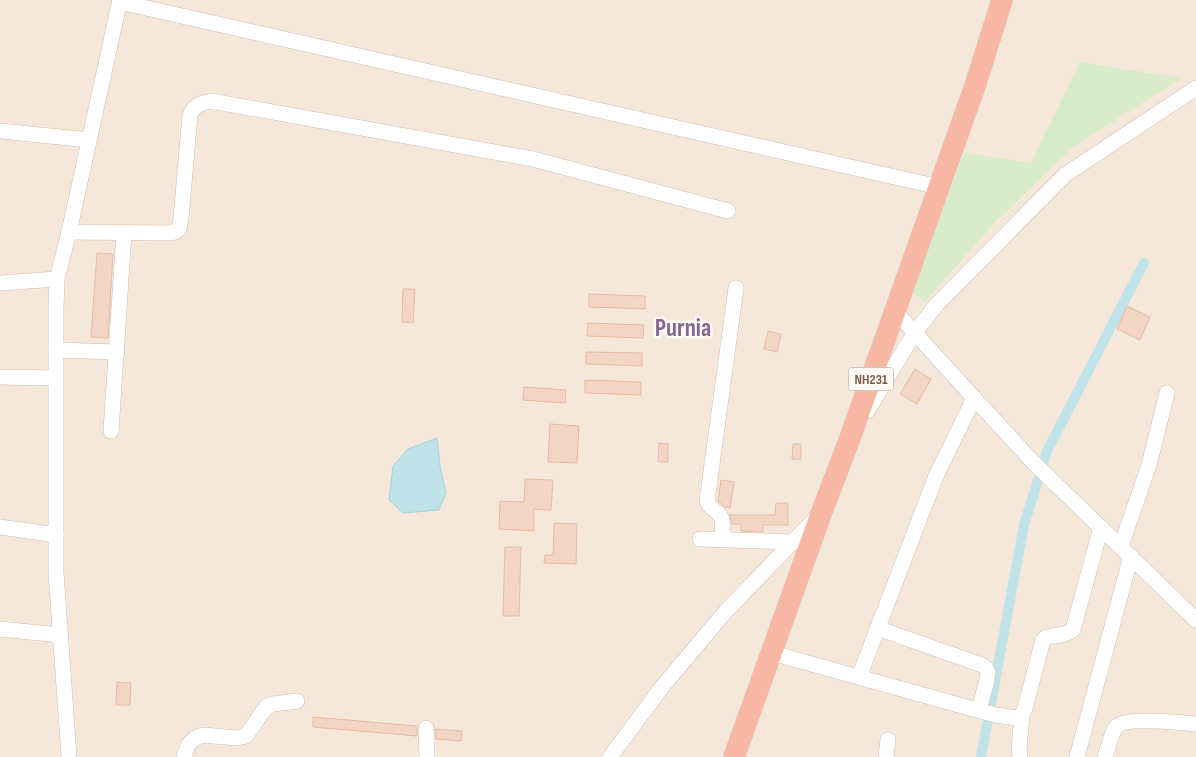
<svg xmlns="http://www.w3.org/2000/svg" width="1196" height="757" font-family="'Sofia Sans Condensed',sans-serif">
  <style>
    .residential { fill: #f5e8da }
    .green { fill: #d8ecc9 }
    .water { fill: #bfe3e8; stroke: #a5d3da }
    .lines { fill: none; stroke-linecap: round; stroke-linejoin: round }
    .canal { stroke: #bfe3e8; stroke-width: 10 }
    .building { fill: #f3d5c3; stroke: #e6bba3 }
    .minor-casing { stroke: #d1beb0; stroke-width: 16 }
    .highway-casing { stroke: #dad1cd; stroke-width: 22 }
    .minor { stroke: #fff; stroke-width: 15 }
    .highway { stroke: #f7b7a3; stroke-width: 21 }
    .labels { text-anchor: middle; dominant-baseline: central; stroke-width: 5; stroke-linejoin: round; paint-order: stroke }
    .shield { fill: #fffaf3; stroke: #a28b7f; stroke-width: 1 }
    .shield-label { font-size: 14px; font-weight: bold; fill: #7a5c4d }
    .town-label { font-size: 25px; font-weight: bold; fill: #846695; stroke: #fffaf3 }
  </style>
  <rect width="100%" height="100%" fill="#fdf6ec"/>
  <!-- residential -->
  <rect class="residential" x="0" y="0" width="1196" height="757"/>
  <!-- green -->
  <polygon class="green" points="1080,62 1181,78 1072,148 995,222 925,302 912,292 964,153 1031,163"/>
  <!-- water -->
  <polygon class="water" points="437,438 440,466 446,493 439,510 403,513 389,500 393,466 408,449"/>
  <g class="lines">
    <!-- canal -->
    <polyline class="canal" points="981,757 1024,525 1047,451 1144,263"/>
  </g>
  <!-- building -->
  <g class="building">
    <polygon points="97,253 113,254 108,338 91,337"/>
    <polygon points="403,289 415,289 413,323 402,322"/>
    <polygon points="589,294 645,296 645,309 589,307"/>
    <polygon points="1127,306 1150,317 1140,340 1117,329"/>
    <polygon points="588,323 644,325 643,338 587,336"/>
    <polygon points="768,331 781,334 777,352 764,349"/>
    <polygon points="586,352 642,353 642,366 586,364"/>
    <polygon points="915,369 931,379 917,404 900,394"/>
    <polygon points="585,380 641,382 641,395 585,393"/>
    <polygon points="524,387 566,390 565,403 523,400"/>
    <polygon points="550,424 579,426 577,463 548,462"/>
    <polygon points="659,443 668,444 668,462 658,462"/>
    <polygon points="793,444 801,444 801,459 792,459"/>
    <polygon points="525,479 553,480 551,510 534,509 534,531 499,529 500,501 524,502"/>
    <polygon points="721,480 734,482 730,508 725,507 718,501"/>
    <polygon points="776,503 788,503 788,525 763,525 763,532 741,531 741,524 732,524 730,515 775,515"/>
    <polygon points="554,523 577,524 576,564 544,563 545,555 553,555"/>
    <polygon points="505,547 521,547 519,616 503,616"/>
    <polygon points="117,682 131,683 130,705 116,705"/>
    <polygon points="313,717 417,726 417,736 313,727"/>
    <polygon points="435,729 462,731 461,741 436,739"/>
  </g>
  <g class="lines">
    <!-- minor casing -->
    <g class="minor-casing">
      <g id="minor">
        <polyline points="120,2 939,187"/>
        <polyline points="0,131 89,140"/>
        <path d="M69,232L169,233L175,232L179,229L181,218L190,115C194,105 201,103 211,101L533,159L728,211"/>
        <polyline points="0,283 57,279"/>
        <polyline points="895,311 974,398 1034,463 1196,620"/>
        <polyline points="56,350 117,352"/>
        <polyline points="0,377 56,378"/>
        <polyline points="867,411 915,332 938,303 1066,174 1196,88"/>
        <polyline points="111,431 124,233"/>
        <polyline points="0,527 56,535"/>
        <polyline points="700,539 793,542"/>
        <path d="M722,539C722,533 724,523 721,517C718,510 710,510 707,501L736,288"/>
        <polyline points="1121,546 1149,465 1167,393"/>
        <polyline points="877,628 982,665 986,668 988,672 987,680 979,710"/>
        <polyline points="0,629 60,635"/>
        <path d="M772,653L995,715L1017,718L1022,715L1025,708L1043,640L1046,637C1056,635 1065,636 1073,630L1101,527"/>
        <polyline points="859,677 936,476 974,398"/>
        <polyline points="426,728 427,757"/>
        <polyline points="69,757 56,572 56,307 57,279 69,232 120,0"/>
        <polyline points="184,757 188,745 195,738 203,735 237,738 246,736 266,707 273,704 297,701"/>
        <polyline points="610,757 662,687 726,611 816,518"/>
        <polyline points="886,757 888,740"/>
        <polyline points="1020,757 1019,748 1022,715"/>
        <polyline points="1077,757 1131,556"/>
        <path d="M1105,757C1108,749 1111,733 1116,727C1125,716 1181,723 1196,724"/>
      </g>
    </g>
    <!-- highway casing -->
    <g class="highway-casing">
      <polyline id="highway" points="734,757 821,514 850,438 939,187 975,86 1002,0"/>
    </g>
    <!-- minor -->
    <use href="#minor" class="minor"/>
    <!-- highway -->
    <use href="#highway" class="highway"/>
  </g>
  <g class="labels">
    <!-- shield labels -->
    <rect class="shield" x="848.5" y="367.5" width="45" height="23" rx="4"/>
    <g class="shield-label">
      <text x="871" y="379">NH231</text>
    </g>
    <!-- town labels -->
    <g class="town-label">
      <text x="683" y="328">Purnia</text>
    </g>
  </g>
</svg>
